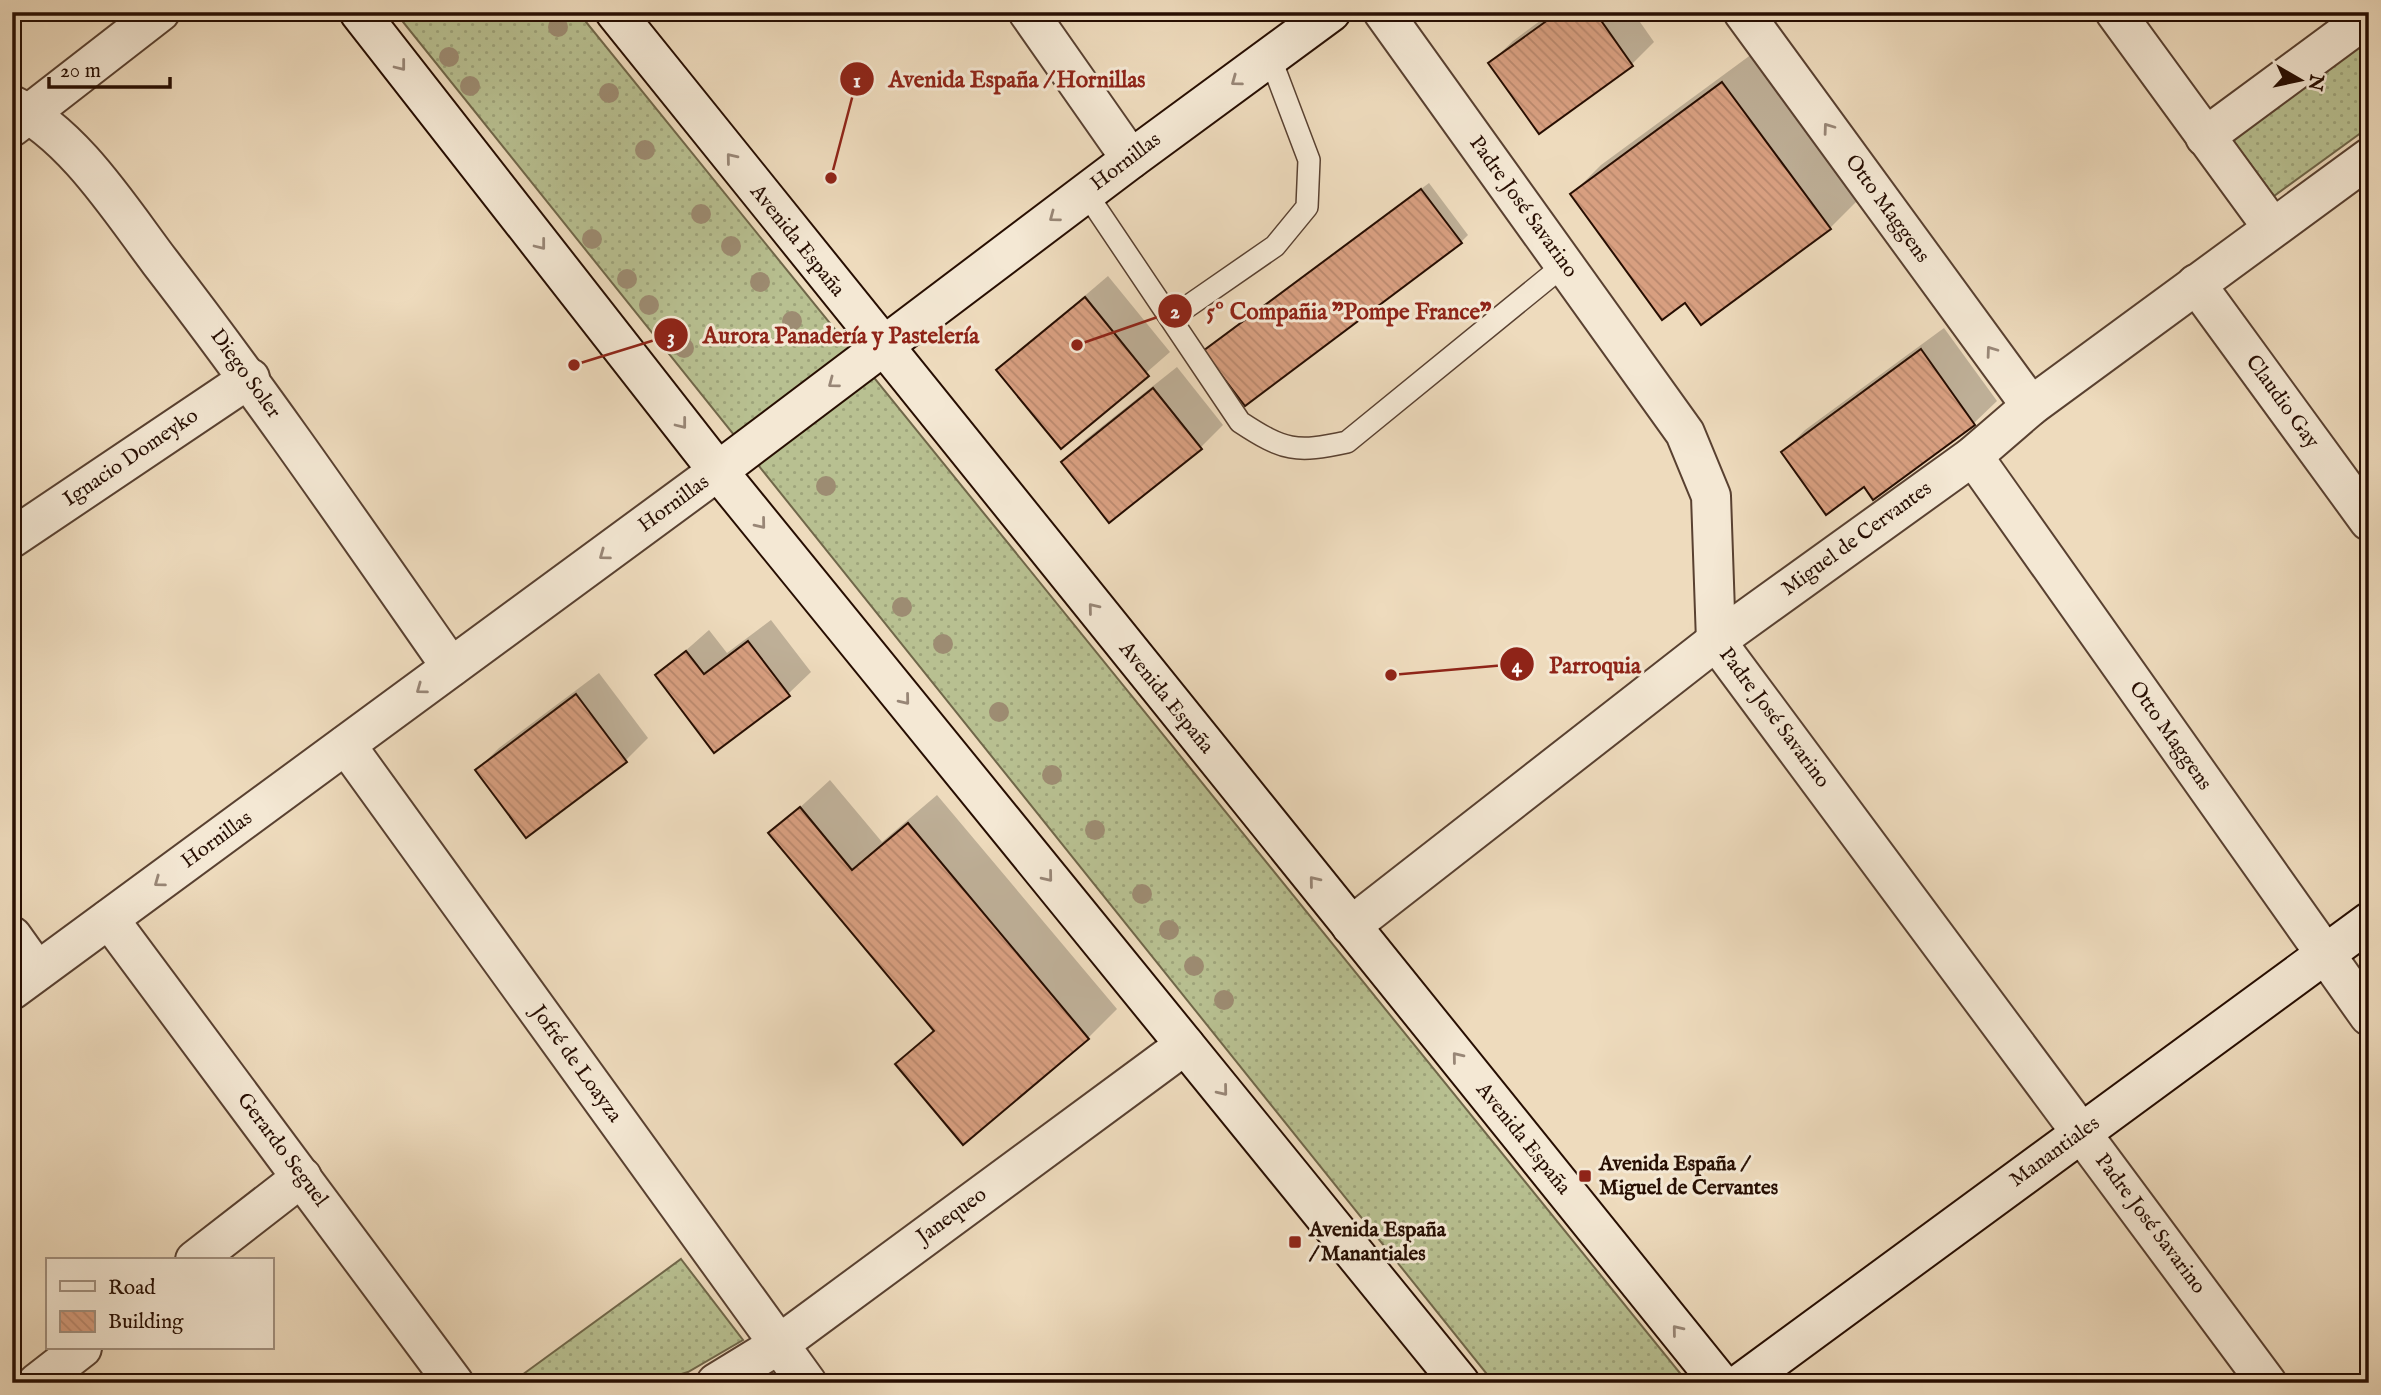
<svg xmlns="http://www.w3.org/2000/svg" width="2381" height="1395" font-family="'IM FELL English',serif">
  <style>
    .grass { fill: url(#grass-dots); stroke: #70674a; stroke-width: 2 }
    .shadow { fill: #0003 }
    .building { fill: url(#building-back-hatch); stroke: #270e02; stroke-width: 2 }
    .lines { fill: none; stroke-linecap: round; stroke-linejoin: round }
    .lane-casing { stroke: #594131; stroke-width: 24 }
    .street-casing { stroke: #594131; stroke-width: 42 }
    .secondary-casing { stroke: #270e02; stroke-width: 42 }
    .lane { stroke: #f4e8d4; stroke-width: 21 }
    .street { stroke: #f4e8d4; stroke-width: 38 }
    .secondary { stroke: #f4e8d4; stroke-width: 38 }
    .tree { fill: #9d8c72 }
    .oneway { stroke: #988676 }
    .poi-dot { fill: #8f2418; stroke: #f4e8d4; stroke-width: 2.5 }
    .labels { text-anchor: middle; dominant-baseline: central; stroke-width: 6; stroke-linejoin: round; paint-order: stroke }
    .street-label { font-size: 21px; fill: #270e02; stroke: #f4e8d4 }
    .poi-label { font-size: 21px; font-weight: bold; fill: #270e02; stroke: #f4e8d4; text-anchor: start }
    .leader { fill: none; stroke: #8f2418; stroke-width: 2.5 }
    .callout-dot { fill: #8f2418; stroke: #f4e8d4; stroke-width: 2.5 }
    .mark-label { font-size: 21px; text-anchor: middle; font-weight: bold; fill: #fff }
    .callout-label { font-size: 23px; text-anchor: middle; font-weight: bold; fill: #8f2418; stroke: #f4e8d4; stroke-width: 6; stroke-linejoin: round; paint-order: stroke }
  </style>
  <defs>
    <pattern id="grass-dots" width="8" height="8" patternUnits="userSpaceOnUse" patternTransform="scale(1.75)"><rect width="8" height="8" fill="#b8c091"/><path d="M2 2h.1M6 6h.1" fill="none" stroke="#9ea47b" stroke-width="1.8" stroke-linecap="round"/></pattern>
    <pattern id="building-back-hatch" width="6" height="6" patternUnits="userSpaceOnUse" patternTransform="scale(1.75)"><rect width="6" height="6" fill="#d89f80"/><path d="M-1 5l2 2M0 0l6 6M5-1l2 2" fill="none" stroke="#b9886d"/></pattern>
  </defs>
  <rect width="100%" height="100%" fill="#eedbbd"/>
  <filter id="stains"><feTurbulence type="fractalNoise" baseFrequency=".00286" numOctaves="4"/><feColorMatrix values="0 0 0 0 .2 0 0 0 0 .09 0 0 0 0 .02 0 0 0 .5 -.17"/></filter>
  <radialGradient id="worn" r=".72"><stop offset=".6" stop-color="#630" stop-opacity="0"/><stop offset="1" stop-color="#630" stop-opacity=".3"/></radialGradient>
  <!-- grass -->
  <g class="grass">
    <polygon points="395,12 578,12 1688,1383 1494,1383"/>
    <polygon points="2369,40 2369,127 2274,196 2232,139"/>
    <polygon points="681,1259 743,1340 688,1372 652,1383 511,1383"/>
  </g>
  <!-- shadow -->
  <g class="shadow">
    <polygon points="1552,12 1633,12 1654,42 1631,65 1490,63 1513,41"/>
    <polygon points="1752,54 1859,199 1830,228 1572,194 1601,165"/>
    <polygon points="1429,183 1468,235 1461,242 1213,345"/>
    <polygon points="1108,276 1170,352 1061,447 998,370"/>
    <polygon points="1944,328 1997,401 1974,423 1873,497 1864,485 1783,452 1805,430"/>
    <polygon points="1177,367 1223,425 1200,448 1063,462 1085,440"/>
    <polygon points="771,620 811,672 788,694 658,675 709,630 727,653"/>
    <polygon points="599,673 648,738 625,761 477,770 499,748"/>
    <polygon points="830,780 882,842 937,795 1117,1009 1088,1038 898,1064 934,1029 771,834"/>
  </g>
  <!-- building -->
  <g class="building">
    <polygon points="1559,12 1595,12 1633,66 1539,134 1488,63"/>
    <polygon points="1722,82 1831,229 1701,325 1685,303 1662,320 1570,194"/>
    <polygon points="1421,189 1462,243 1245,406 1203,351"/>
    <polygon points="1085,297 1149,376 1061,449 996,370"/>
    <polygon points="1921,349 1975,425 1873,500 1864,487 1826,515 1781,452"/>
    <polygon points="1153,388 1202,449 1109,523 1061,462"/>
    <polygon points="748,641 790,696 714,753 655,675 686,651 704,674"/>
    <polygon points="576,694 627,762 526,838 475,770"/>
    <polygon points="800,807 852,870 908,823 1089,1039 963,1145 895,1064 934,1031 768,833"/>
  </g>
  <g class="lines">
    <!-- lane casing -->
    <g class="lane-casing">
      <g id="lane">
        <path d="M1086,193L1240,422C1284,451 1296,453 1347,442L1564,265"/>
        <polyline points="1171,318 1275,246 1307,207 1309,160 1270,57"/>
      </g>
    </g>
    <!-- street casing -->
    <g class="street-casing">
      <g id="street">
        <polyline points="1028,12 1131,159"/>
        <polyline points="1383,12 1685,433 1711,496 1716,641 2267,1383"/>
        <polyline points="1743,12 2031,406"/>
        <polyline points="2115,12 2272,227"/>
        <path d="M12,105C73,134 120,209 160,262C262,394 356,531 451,667"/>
        <polyline points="12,127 160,12"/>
        <polyline points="2205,137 2369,16"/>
        <polyline points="2196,284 2369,521"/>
        <polyline points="1973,456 2369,1016"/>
        <polyline points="12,538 250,378"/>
        <polyline points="346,745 807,1383"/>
        <polyline points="109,919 454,1383"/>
        <polyline points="1351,926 1716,641 1973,456 2031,406 2369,158"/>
        <polyline points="12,936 37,971"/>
        <polyline points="12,990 718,471"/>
        <polyline points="195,1260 302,1177"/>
        <polyline points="37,1383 82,1348"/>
        <polyline points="716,1383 778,1345 1185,1045"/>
      </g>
    </g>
    <!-- secondary casing -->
    <g class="secondary-casing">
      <g id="secondary">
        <polyline points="359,12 718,471 1460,1383"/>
        <polyline points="615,12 1720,1383"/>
        <polyline points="718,471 1131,159 1331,12"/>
        <polyline points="1741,1383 2369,922"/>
      </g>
    </g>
    <!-- lane -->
    <use href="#lane" class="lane"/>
    <!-- street -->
    <use href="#street" class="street"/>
    <!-- secondary -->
    <use href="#secondary" class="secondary"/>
  </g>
  <!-- trees -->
  <g class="tree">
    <circle cx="558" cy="27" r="10"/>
    <circle cx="449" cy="57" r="10"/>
    <circle cx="470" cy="86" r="10"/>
    <circle cx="609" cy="93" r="10"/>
    <circle cx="645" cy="150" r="10"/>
    <circle cx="701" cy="214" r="10"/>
    <circle cx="592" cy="239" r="10"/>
    <circle cx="731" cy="246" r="10"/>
    <circle cx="627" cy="279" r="10"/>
    <circle cx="760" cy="282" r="10"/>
    <circle cx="649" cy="305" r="10"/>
    <circle cx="792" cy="321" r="10"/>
    <circle cx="684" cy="348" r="10"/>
    <circle cx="826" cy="486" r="10"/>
    <circle cx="902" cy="607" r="10"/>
    <circle cx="943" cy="644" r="10"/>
    <circle cx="999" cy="712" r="10"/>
    <circle cx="1052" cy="775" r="10"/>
    <circle cx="1095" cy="830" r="10"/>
    <circle cx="1142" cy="894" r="10"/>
    <circle cx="1169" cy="930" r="10"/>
    <circle cx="1194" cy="966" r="10"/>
    <circle cx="1224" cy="1000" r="10"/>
  </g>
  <!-- one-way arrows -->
  <defs><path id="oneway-chevron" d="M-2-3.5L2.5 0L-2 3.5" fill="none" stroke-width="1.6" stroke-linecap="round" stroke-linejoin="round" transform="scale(1.75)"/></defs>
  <g class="oneway">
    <use href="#oneway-chevron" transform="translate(401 66) rotate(52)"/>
    <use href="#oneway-chevron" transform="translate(1236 81) rotate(144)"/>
    <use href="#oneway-chevron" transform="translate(1828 128) rotate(-126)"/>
    <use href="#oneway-chevron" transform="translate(731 158) rotate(-129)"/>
    <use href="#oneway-chevron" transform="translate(1054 217) rotate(143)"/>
    <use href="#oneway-chevron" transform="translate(541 245) rotate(52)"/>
    <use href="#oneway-chevron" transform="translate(1991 351) rotate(-126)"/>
    <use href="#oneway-chevron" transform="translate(833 383) rotate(143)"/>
    <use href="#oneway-chevron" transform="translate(682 424) rotate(52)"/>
    <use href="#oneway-chevron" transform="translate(761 524) rotate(51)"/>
    <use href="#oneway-chevron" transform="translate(604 555) rotate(144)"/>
    <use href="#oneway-chevron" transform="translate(1093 608) rotate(-129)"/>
    <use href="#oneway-chevron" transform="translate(421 689) rotate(144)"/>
    <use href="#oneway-chevron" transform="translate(905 700) rotate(51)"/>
    <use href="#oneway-chevron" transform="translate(1048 877) rotate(51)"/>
    <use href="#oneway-chevron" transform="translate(1314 881) rotate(-129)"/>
    <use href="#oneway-chevron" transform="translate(159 882) rotate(144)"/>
    <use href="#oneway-chevron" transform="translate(1457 1057) rotate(-129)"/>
    <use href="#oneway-chevron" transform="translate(1223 1091) rotate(51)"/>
    <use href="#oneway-chevron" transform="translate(1677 1330) rotate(-129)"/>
  </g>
  <!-- markers -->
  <g class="poi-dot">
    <rect x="1578" y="1169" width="14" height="14" rx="3.5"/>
    <rect x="1288" y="1235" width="14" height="14" rx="3.5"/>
  </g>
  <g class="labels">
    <!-- street labels -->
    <g class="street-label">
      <text transform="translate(1126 162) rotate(-37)">Hornillas</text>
      <text transform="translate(1523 207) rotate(54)">Padre José Savarino</text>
      <text transform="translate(1887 209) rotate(54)">Otto Maggens</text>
      <text transform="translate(797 241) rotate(51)">Avenida España</text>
      <text transform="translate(245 374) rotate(54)">Diego Soler</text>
      <text transform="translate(2282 402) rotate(54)">Claudio Gay</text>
      <text transform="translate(131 458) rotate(-34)">Ignacio Domeyko</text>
      <text transform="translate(674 504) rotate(-36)">Hornillas</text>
      <text transform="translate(1857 539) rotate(-36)">Miguel de Cervantes</text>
      <text transform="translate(1166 698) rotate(51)">Avenida España</text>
      <text transform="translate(1774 718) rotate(53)">Padre José Savarino</text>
      <text transform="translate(2170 736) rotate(55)">Otto Maggens</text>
      <text transform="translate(217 840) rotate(-36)">Hornillas</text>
      <text transform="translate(576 1064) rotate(54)">Jofré de Loayza</text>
      <text transform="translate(1523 1139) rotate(51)">Avenida España</text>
      <text transform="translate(282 1150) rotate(53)">Gerardo Seguel</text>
      <text transform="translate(2055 1152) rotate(-36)">Manantiales</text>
      <text transform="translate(952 1216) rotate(-36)">Janequeo</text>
      <text transform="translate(2150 1224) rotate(53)">Padre José Savarino</text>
    </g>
    <!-- poi labels -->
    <g class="poi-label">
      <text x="1599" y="1164">Avenida España /<tspan x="1599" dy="24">Miguel de Cervantes</tspan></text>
      <text x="1309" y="1230">Avenida España<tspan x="1309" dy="24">/ Manantiales</tspan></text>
    </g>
  </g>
  <!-- callouts -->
  <path class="leader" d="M831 178L857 79M1077 345L1175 311M574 365L671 335M1391 675L1517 664"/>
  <g class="callout-dot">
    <circle cx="831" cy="178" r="7"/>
    <circle cx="1077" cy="345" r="7"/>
    <circle cx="574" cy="365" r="7"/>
    <circle cx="1391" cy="675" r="7"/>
    <circle cx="857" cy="79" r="18"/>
    <circle cx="1175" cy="311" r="18"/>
    <circle cx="671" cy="335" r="18"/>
    <circle cx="1517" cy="664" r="18"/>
  </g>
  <g class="mark-label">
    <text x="857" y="87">1</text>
    <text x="1175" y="318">2</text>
    <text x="671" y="343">3</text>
    <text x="1517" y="672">4</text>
  </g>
  <g class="callout-label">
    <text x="1017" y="87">Avenida España / Hornillas</text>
    <text x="1349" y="319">5º Compañia "Pompe France"</text>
    <text x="841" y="343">Aurora Panadería y Pastelería</text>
    <text x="1595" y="673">Parroquia</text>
  </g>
  <!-- margin -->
  <rect width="2381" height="1395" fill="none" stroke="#eedbbd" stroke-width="42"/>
  <rect x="14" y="14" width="2353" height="1367" fill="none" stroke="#270e02" stroke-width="3.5"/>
  <rect x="21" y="21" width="2339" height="1353" fill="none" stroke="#270e02" stroke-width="2"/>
  <!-- legend -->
  <rect x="46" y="1258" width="228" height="91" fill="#f4e8d4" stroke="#a29180" stroke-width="2"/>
  <rect x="60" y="1281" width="35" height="10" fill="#f4e8d4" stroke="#a29180" stroke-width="2"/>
  <text x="108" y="1294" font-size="21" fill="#270e02">Road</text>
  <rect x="60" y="1311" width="35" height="21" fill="url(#building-back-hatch)" stroke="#a29180" stroke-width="2"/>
  <text x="108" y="1328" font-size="21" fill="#270e02">Building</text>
  <!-- north arrow -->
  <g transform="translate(2300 80) rotate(99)" stroke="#f4e8d4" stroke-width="5" paint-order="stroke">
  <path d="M0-5L12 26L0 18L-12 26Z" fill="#270e02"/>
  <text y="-10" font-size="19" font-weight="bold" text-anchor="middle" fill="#270e02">N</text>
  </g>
  <!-- scale -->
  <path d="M49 77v10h121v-10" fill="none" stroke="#270e02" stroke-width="3.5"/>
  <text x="60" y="77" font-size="21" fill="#270e02" stroke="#f4e8d4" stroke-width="5" paint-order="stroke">20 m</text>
  <rect width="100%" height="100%" filter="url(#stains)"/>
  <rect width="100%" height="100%" fill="url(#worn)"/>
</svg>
